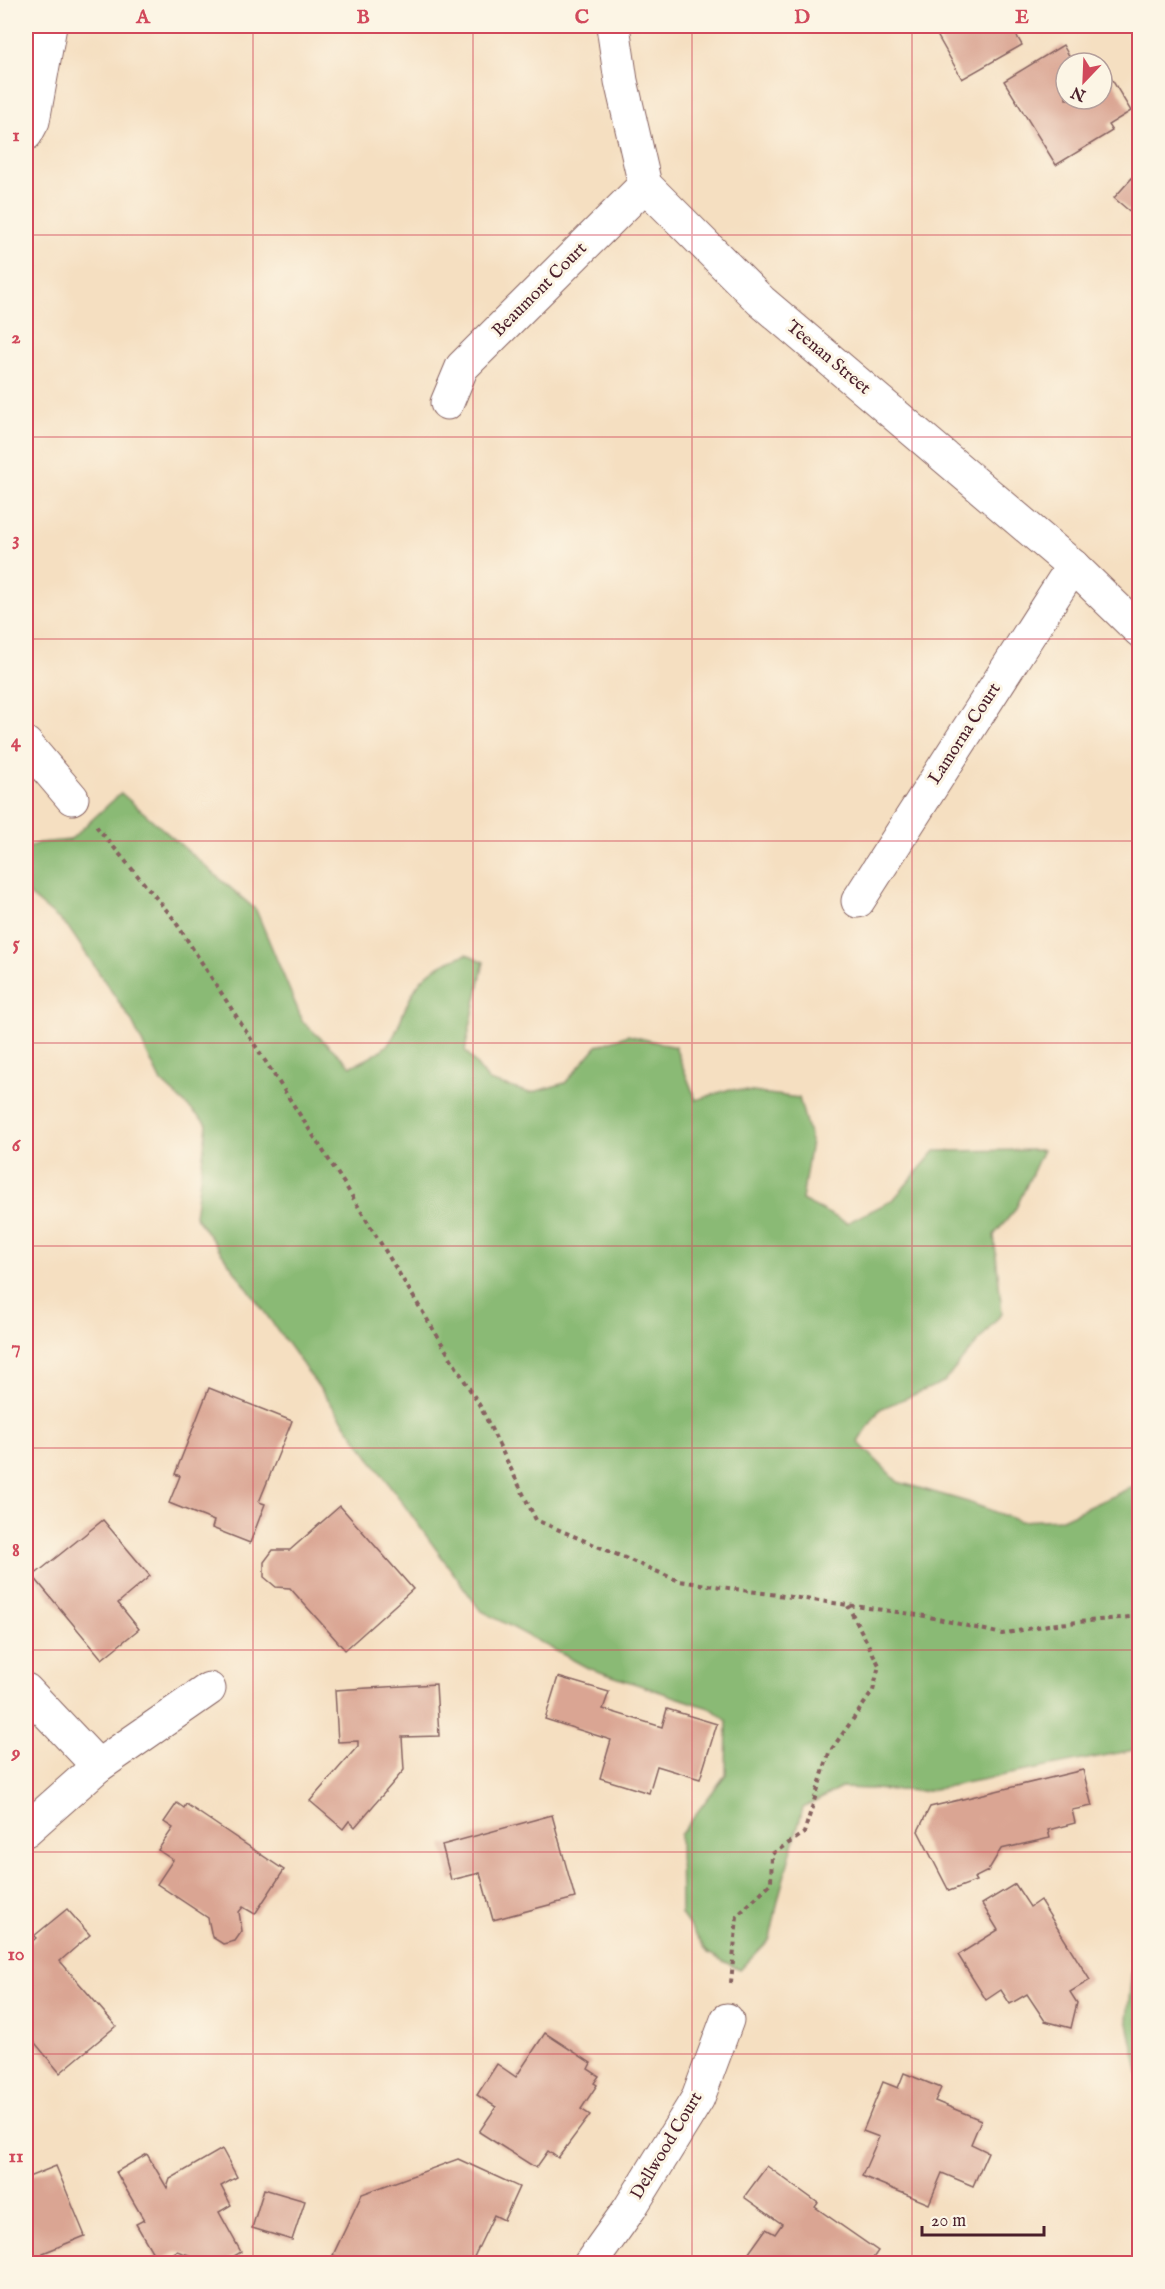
<svg xmlns="http://www.w3.org/2000/svg" width="1165" height="2289" font-family="'IM FELL English',serif">
  <style>
    .forest { fill: #8aba74; stroke: #6a6c50; stroke-width: 1.5 }
    .building { fill: #daa593 }
    .lines { fill: none; stroke-linecap: round; stroke-linejoin: round }
    .minor-casing { stroke: #866260; stroke-width: 35 }
    .path { stroke: #866260; stroke-width: 4; stroke-dasharray: 4.5 4.5; stroke-linecap: butt }
    .minor { stroke: #fff; stroke-width: 33 }
    .grid { fill: none; stroke: #d1495b; stroke-width: 1.5; stroke-opacity: 0.55 }
    .labels { text-anchor: middle; dominant-baseline: central; stroke-width: 6; stroke-linejoin: round; paint-order: stroke }
    .street-label { font-size: 18px; fill: #4a1f2b; stroke: #fcf5e5 }
    .neatline { fill: none; stroke: #d1495b; stroke-width: 2 }
    .grid-label { font-size: 20px; text-anchor: middle; font-weight: bold; fill: #d1495b }
  </style>
  <rect width="100%" height="100%" fill="#fcf5e5"/>
  <filter id="ink" filterUnits="userSpaceOnUse"><feTurbulence type="fractalNoise" baseFrequency=".0167" numOctaves="2"/><feDisplacementMap in="SourceGraphic" scale="12" xChannelSelector="R" yChannelSelector="G"/><feConvolveMatrix kernelMatrix="1 2 1 2 8 2 1 2 1" color-interpolation-filters="sRGB"/></filter>
  <filter id="wash" filterUnits="userSpaceOnUse"><feTurbulence type="fractalNoise" baseFrequency=".008" numOctaves="4" result="noise"/><feDisplacementMap in="SourceGraphic" scale="24" xChannelSelector="R" yChannelSelector="G"/><feGaussianBlur stdDeviation="1.35" result="paint"/><feColorMatrix in="noise" values="0 0 0 0 0 0 0 0 0 0 0 0 0 0 0 0 0 1.4 0 .05"/><feComposite in="paint" operator="in"/></filter>
  <g filter="url(#wash)">
    <rect width="100%" height="100%" fill="#f5dfc1"/>
    <!-- forest -->
    <g class="forest">
      <path d="M121,793L256,910L303,1022L351,1066C408,1044 390,1027 417,986C429,968 448,961 467,954L484,962L465,1050L489,1081L530,1093L565,1083L597,1046L628,1035L675,1047L696,1100L730,1089L799,1098L811,1141L802,1200L847,1223L893,1200L935,1151L1043,1150L1015,1210L994,1235L1002,1313L944,1382L880,1409L858,1442L898,1482L968,1502L1019,1521L1062,1519L1139,1484V1749L924,1791L841,1788L803,1808L779,1896L770,1939L740,1970L708,1953L681,1914L680,1835L726,1774L727,1721L712,1709L588,1668L480,1610L195,1216L207,1124L161,1082L131,1020L68,927L26,892V849L38,843L70,840Z"/>
      <polygon points="1139,1901 1139,2076 1127,2019"/>
    </g>
    <g id="blocks">
      <!-- building -->
      <g class="building">
        <polygon points="932,26 1011,26 1022,45 962,79"/>
        <polygon points="1063,45 1073,63 1066,63 1066,99 1102,99 1102,84 1111,78 1131,111 1108,125 1112,131 1056,165 1004,81"/>
        <polygon points="1140,169 1140,220 1114,198"/>
        <polygon points="209,1388 292,1421 259,1502 265,1504 250,1543 212,1528 214,1521 169,1503 180,1476 175,1474"/>
        <polygon points="340,1506 413,1589 345,1650 290,1588 276,1587 264,1577 264,1562 273,1550 290,1550"/>
        <polygon points="103,1520 150,1576 118,1603 139,1629 102,1659 33,1576"/>
        <polygon points="558,1677 609,1692 603,1709 662,1727 667,1709 717,1724 700,1779 657,1766 649,1793 600,1778 611,1740 545,1719"/>
        <polygon points="436,1684 439,1736 402,1737 404,1770 355,1827 349,1821 343,1829 310,1801 358,1746 358,1741 338,1742 335,1690"/>
        <polygon points="1083,1770 1092,1806 1072,1810 1075,1823 1048,1830 1050,1838 1001,1849 988,1871 974,1878 976,1881 949,1891 918,1831 930,1807"/>
        <polygon points="177,1803 184,1808 186,1804 284,1870 255,1914 243,1907 239,1912 242,1931 235,1941 223,1944 212,1937 208,1918 157,1884 173,1860 158,1850 173,1828 164,1822"/>
        <polygon points="552,1815 575,1898 493,1920 480,1873 451,1880 442,1845"/>
        <polygon points="1015,1884 1030,1907 1040,1900 1090,1980 1070,1992 1077,2003 1071,2028 1045,2021 1027,1994 1010,2004 1001,1990 986,2000 958,1955 998,1930 982,1904"/>
        <polygon points="67,1909 90,1935 60,1961 116,2026 60,2073 26,2032 26,1947 36,1938 34,1936"/>
        <polygon points="545,2033 591,2063 588,2069 599,2076 594,2083 597,2085 581,2109 590,2115 558,2158 548,2151 536,2168 479,2132 496,2107 477,2095 497,2064 516,2077"/>
        <polygon points="904,2073 941,2088 935,2101 981,2120 971,2144 988,2152 973,2186 942,2173 929,2204 862,2176 879,2137 863,2131 883,2082 898,2088"/>
        <polygon points="222,2149 237,2177 221,2186 231,2205 219,2212 241,2252 221,2264 193,2264 189,2255 177,2251 158,2262 136,2224 144,2220 116,2172 147,2154 167,2188 170,2179"/>
        <polygon points="458,2159 519,2187 504,2220 494,2215 472,2261 352,2264 333,2255 362,2194"/>
        <polygon points="56,2166 85,2236 43,2253 48,2264 26,2264 26,2178"/>
        <polygon points="767,2166 818,2203 815,2207 878,2251 869,2264 741,2264 766,2229 775,2234 782,2224 744,2197"/>
        <polygon points="264,2189 305,2201 292,2240 252,2228"/>
      </g>
    </g>
  </g>
  <g filter="url(#ink)">
    <use href="#blocks" fill-opacity="0" stroke="#866260" stroke-width="1.5"/>
    <g class="lines">
      <!-- minor casing -->
      <g class="minor-casing">
        <g id="minor">
          <polyline points="613,26 621,81 645,185 761,301 1073,566 1140,631"/>
          <polyline points="26,134 33,121 50,26"/>
          <polyline points="447,403 462,367 645,185"/>
          <polyline points="26,744 72,798"/>
          <polyline points="858,901 1073,566"/>
          <polyline points="26,1690 98,1766"/>
          <polyline points="26,1830 98,1766 209,1689"/>
          <polyline points="590,2264 630,2208 698,2098 727,2020"/>
        </g>
      </g>
      <!-- path -->
      <g class="path">
        <polyline points="96,826 173,918 347,1188 480,1406 536,1520 679,1581 925,1616 1002,1634 1048,1625 1140,1616"/>
        <polyline points="731,1983 737,1916 771,1883 772,1854 804,1833 829,1753 873,1691 879,1665 848,1606"/>
      </g>
      <!-- minor -->
      <use href="#minor" class="minor"/>
    </g>
  </g>
  <!-- grid -->
  <path class="grid" d="M253,26V2264M473,26V2264M692,26V2264M912,26V2264M26,235H1140M26,437H1140M26,639H1140M26,841H1140M26,1043H1140M26,1246H1140M26,1448H1140M26,1650H1140M26,1852H1140M26,2054H1140"/>
  <g class="labels">
    <!-- street labels -->
    <g class="street-label">
      <text transform="translate(540 290) rotate(-45)">Beaumont Court</text>
      <text transform="translate(828 358) rotate(40)">Teenan Street</text>
      <text transform="translate(965 734) rotate(-57)">Lamorna Court</text>
      <text transform="translate(667 2146) rotate(-59)">Dellwood Court</text>
    </g>
  </g>
  <!-- margin -->
  <rect width="1165" height="2289" fill="none" stroke="#fcf5e5" stroke-width="66"/>
  <!-- north arrow -->
  <g transform="translate(1084 81) rotate(203)"><circle r="28" fill="#fcf5e5" stroke="#b59f9b" stroke-width="1.5"/>
  <path d="M0-4.5L10 22L0 15L-10 22Z" fill="#d1495b"/>
  <text y="-9" font-size="16" font-weight="bold" text-anchor="middle" fill="#4a1f2b">N</text>
  </g>
  <!-- scale -->
  <path d="M922 2226v9h122v-9" fill="none" stroke="#4a1f2b" stroke-width="3"/>
  <text x="931" y="2226" font-size="18" fill="#4a1f2b" stroke="#fcf5e5" stroke-width="4.5" paint-order="stroke">20 m</text>
  <rect x="33" y="33" width="1099" height="2223" class="neatline"/>
  <g class="grid-label">
    <text x="143" y="23">A</text>
    <text x="363" y="23">B</text>
    <text x="582" y="23">C</text>
    <text x="802" y="23">D</text>
    <text x="1022" y="23">E</text>
    <text x="16" y="141">1</text>
    <text x="16" y="343">2</text>
    <text x="16" y="545">3</text>
    <text x="16" y="747">4</text>
    <text x="16" y="949">5</text>
    <text x="16" y="1151">6</text>
    <text x="16" y="1353">7</text>
    <text x="16" y="1556">8</text>
    <text x="16" y="1758">9</text>
    <text x="16" y="1960">10</text>
    <text x="16" y="2162">11</text>
  </g>
</svg>
